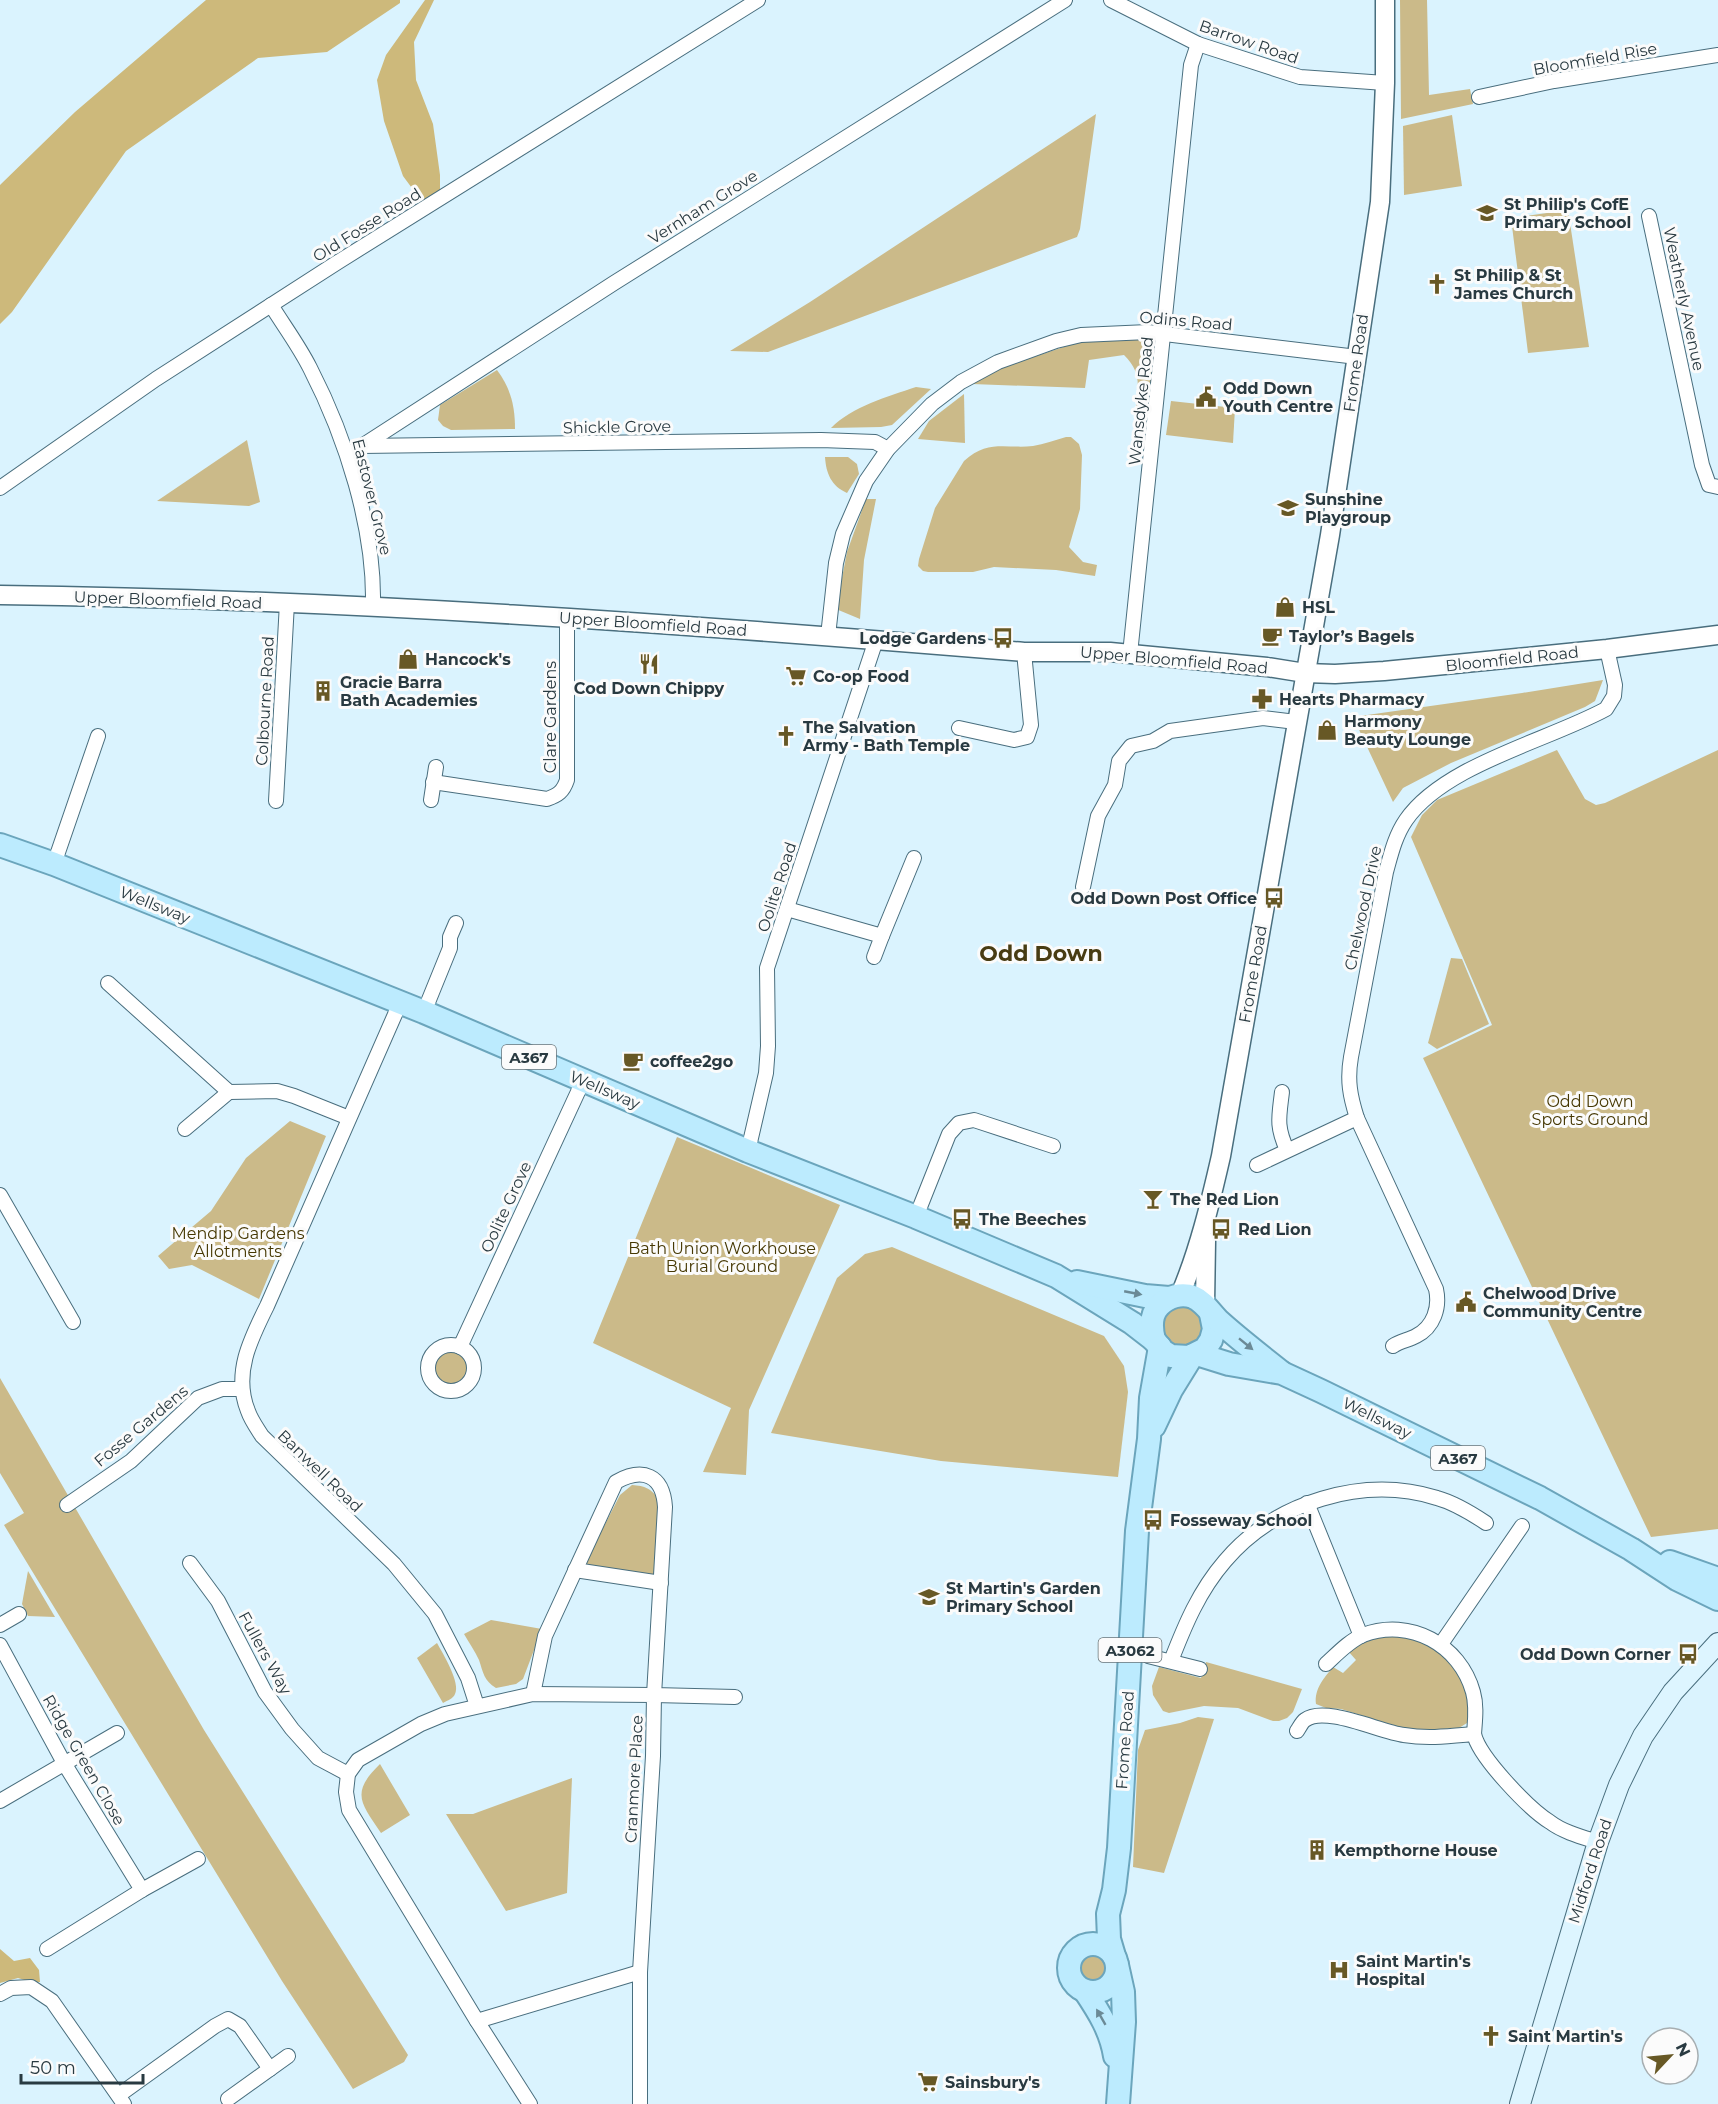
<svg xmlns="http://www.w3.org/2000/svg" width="1718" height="2104" font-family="Montserrat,sans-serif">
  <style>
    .green { fill: #cbba89 }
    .forest { fill: #cdb97b }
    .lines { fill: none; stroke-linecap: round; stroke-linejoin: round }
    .minor-casing { stroke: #496e7e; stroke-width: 16 }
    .tertiary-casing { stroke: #496e7e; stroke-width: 21 }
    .secondary-casing { stroke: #496e7e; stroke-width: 22 }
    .primary-casing { stroke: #6ba5bc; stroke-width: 26 }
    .minor { stroke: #fff; stroke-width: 14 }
    .tertiary { stroke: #fff; stroke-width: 18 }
    .secondary { stroke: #ddf5ff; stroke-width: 20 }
    .primary { stroke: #bcebfe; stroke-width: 22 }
    .oneway { fill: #6b8a96 }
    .labels { text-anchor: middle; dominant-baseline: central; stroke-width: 6; stroke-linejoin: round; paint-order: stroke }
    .shield { fill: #fbfbfb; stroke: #687479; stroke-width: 1.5 }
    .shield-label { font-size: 15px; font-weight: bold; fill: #293a41 }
    .street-label { font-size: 16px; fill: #293a41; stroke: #fbfbfb }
    .poi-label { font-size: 16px; font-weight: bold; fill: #293a41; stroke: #fbfbfb; text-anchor: start }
    .park-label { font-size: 16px; fill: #463803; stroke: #fbfbfb }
    .district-label { font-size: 22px; font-weight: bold; fill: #483c13; stroke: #fbfbfb }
  </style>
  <rect width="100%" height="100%" fill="#daf3fe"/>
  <!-- green -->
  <g class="green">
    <polygon points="1400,0 1427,0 1429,95 1470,89 1473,104 1401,119"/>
    <polygon points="1096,114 1080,229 1077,237 768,352 730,351 810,302"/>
    <polygon points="1452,115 1462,186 1404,195 1403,126"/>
    <polygon points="1568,210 1589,347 1528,353 1511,218"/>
    <path d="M1094,337L1141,339C1161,364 1153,380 1150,409L1136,408C1138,385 1142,373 1124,355L1089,360L1085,388L972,384L997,369Z"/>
    <path d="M497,370C511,389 515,406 515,429L451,430L443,426L438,420L440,405Z"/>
    <path d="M916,387L931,389L892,425L881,427L831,428C853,406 887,397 916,387Z"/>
    <polygon points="964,394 965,443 918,439 929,421"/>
    <polygon points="1171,401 1235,408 1233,443 1166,435"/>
    <path d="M1066,437H1071L1079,444L1082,455L1080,509L1069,547L1083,562L1097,565L1095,576L1056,570L994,567L973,572H928L923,571L918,566L919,559L935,508L964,461C988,439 1006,449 1033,446C1044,444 1055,440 1066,437Z"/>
    <polygon points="247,440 260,502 249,506 157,501"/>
    <path d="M825,457H848L857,464L859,474L847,493C831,486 826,473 825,457Z"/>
    <polygon points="866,499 876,499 864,560 860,619 836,609 847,552"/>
    <polygon points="1603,680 1595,701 1585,707 1451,763 1403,788 1393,802 1353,717 1522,693"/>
    <polygon points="1557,750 1585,799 1596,805 1605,803 1718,750 1718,1529 1651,1537 1423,1058 1492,1025 1411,837 1422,815 1437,800"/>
    <polygon points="1451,958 1462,959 1489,1024 1437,1049 1428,1043"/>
    <polygon points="290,1121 326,1136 259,1299 192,1265 169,1269 158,1256 211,1211 246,1158"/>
    <polygon points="677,1137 840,1205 749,1410 746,1475 703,1472 731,1408 593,1343"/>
    <polygon points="892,1247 1104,1336 1124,1366 1128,1392 1118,1477 941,1461 771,1433 837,1278 865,1254"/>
    <path d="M1185,1303L1202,1316L1204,1330L1198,1342L1180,1349L1162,1338C1160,1312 1160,1312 1185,1303Z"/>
    <circle cx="451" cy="1368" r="16"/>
    <polygon points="0,1378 204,1730 408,2055 404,2062 353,2089 282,1981 4,1525 24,1513 0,1473"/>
    <path d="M632,1485C645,1486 651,1488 659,1500L655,1576L584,1565L620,1495Z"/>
    <polygon points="28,1571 55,1617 28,1616 22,1604"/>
    <path d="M491,1620L542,1629L523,1679L516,1684L496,1688C484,1681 483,1672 479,1660C475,1651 469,1643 464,1634Z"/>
    <path d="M1397,1635L1427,1643L1451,1661L1468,1691L1471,1716L1467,1723L1459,1728L1412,1731L1341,1709L1326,1708L1316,1704C1314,1689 1324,1678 1333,1667L1343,1673L1356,1660L1348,1651C1364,1641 1379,1637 1397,1635Z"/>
    <path d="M437,1643C443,1654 461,1683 455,1694C453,1699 448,1700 443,1703L417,1658Z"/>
    <polygon points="1206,1662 1302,1689 1293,1712 1287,1718 1279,1721 1273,1721 1238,1708 1204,1706 1169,1713 1163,1711 1153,1695 1152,1686 1159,1667 1201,1678"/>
    <polygon points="1198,1717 1214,1719 1164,1873 1133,1867 1138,1750 1145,1730 1180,1723"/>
    <path d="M380,1764L410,1815L381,1833C361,1803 350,1793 380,1764Z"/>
    <polygon points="572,1778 567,1893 506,1911 446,1814 473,1814"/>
    <circle cx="1093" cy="1968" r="14"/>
  </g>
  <!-- forest -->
  <g class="forest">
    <polygon points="206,0 400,0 400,3 327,52 258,58 126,151 12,312 0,324 0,185 75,112"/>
    <polygon points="425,0 434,0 414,42 416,80 433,124 440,175 440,192 423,203 403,176 384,121 377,80 386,55"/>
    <polygon points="0,1949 14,1961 30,1958 39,1970 40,1982 31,1982 18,1978 0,1983"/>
  </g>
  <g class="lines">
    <!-- minor casing -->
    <g class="minor-casing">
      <g id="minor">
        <polyline points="1111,0 1198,44 1300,77 1385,83"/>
        <polyline points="1479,97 1554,81 1718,55"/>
        <polyline points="1649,216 1702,465 1709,485 1718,487"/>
        <path d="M271,305C284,326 299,346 310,368C346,438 375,528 373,607"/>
        <polyline points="362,446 614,283 1065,0"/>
        <polyline points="348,455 362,446 821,440 875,442 888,449"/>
        <polyline points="0,488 156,379 338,262 758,0"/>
        <polyline points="828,636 836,563 843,534 866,481 888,449 932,404 961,382 998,362 1056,341 1081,335 1148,332 1357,357"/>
        <polyline points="1130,654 1191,65 1198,44"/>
        <polyline points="959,728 1014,740 1027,737 1031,725 1024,652"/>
        <path d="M433,782L547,799C558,795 563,792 567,780V619"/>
        <polyline points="431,800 436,767"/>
        <polyline points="276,801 287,603"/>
        <polyline points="54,864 98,736"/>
        <polyline points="1083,887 1098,816 1115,785 1119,761 1131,746 1153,741 1170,731 1263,718 1296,722"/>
        <polyline points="787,909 882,936 914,858"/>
        <polyline points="874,957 882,936"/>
        <polyline points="108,983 229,1092 277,1091 294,1096 349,1118"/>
        <path d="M400,1003L267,1306C250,1340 233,1374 248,1411C251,1420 257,1428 262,1436L394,1564L435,1614L468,1678L477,1706"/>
        <polyline points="424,1012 450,948 450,937 456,923"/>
        <path d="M1282,1092C1279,1117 1276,1126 1287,1150"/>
        <polyline points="185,1129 229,1092"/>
        <polyline points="748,1151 766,1073 768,1046 767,968 876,640"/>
        <polyline points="1257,1165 1357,1118"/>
        <polyline points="0,1195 73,1322"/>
        <polyline points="916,1217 949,1134 959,1123 974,1120 1053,1146"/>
        <circle cx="451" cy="1368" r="23"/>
        <path d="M1393,1346C1400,1341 1409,1340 1416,1336C1434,1327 1440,1307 1436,1289L1357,1118C1350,1096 1347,1080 1351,1057L1386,872C1391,854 1395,836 1406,820C1444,765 1547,741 1606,709L1614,696L1615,685L1607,649"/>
        <polyline points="460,1347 583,1081"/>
        <polyline points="1307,1503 1361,1636"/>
        <polyline points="67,1505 131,1461 198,1398 222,1389 241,1389"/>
        <polyline points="190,1563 218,1601 265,1692 292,1729 318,1758 348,1774"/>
        <polyline points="575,1570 661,1583"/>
        <polyline points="0,1625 19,1614"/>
        <polyline points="1441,1644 1522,1526"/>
        <polyline points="0,1645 64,1763 142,1890"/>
        <polyline points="1148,1656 1200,1669"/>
        <path d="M1171,1661C1185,1625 1199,1591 1225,1561C1275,1502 1363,1475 1437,1498C1455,1503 1471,1513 1486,1523"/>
        <path d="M1326,1664C1337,1654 1349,1641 1363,1635C1410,1617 1460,1645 1473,1692C1477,1706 1475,1720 1474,1734"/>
        <path d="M533,1694L545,1636L616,1482C643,1467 663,1475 665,1507L654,1695L735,1697"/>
        <path d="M1297,1731C1299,1728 1302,1722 1305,1720C1325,1705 1380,1732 1404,1735C1428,1739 1451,1736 1474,1734C1479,1757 1529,1809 1550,1822C1563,1832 1582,1837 1598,1842"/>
        <polyline points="0,1801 117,1733"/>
        <polyline points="47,1949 142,1890 198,1859"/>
        <polyline points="0,1994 11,1988 31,1987 52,2001 124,2104"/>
        <polyline points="477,2021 640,1972"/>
        <polyline points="119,2095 215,2026 228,2019 240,2026 270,2069"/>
        <polyline points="228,2099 288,2056"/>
        <polyline points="530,2104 477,2021 349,1810 346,1792 348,1774 358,1760 421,1724 445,1714 533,1694 654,1695 653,1756 640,1972 640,2104"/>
      </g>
    </g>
    <!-- tertiary casing -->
    <g class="tertiary-casing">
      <g id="tertiary">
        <path d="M0,595C342,599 683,624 1024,652H1110L1267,667L1305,673L1335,674L1384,671L1607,649L1718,635"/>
        <path d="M1180,1295C1199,1250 1210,1204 1221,1156L1330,535L1380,202L1385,83V0"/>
        <polyline points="1205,1305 1206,1241"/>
      </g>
    </g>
    <!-- secondary casing -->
    <g class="secondary-casing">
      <polyline id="secondary" points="1520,2104 1598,1842 1619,1785 1643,1736 1673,1692 1718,1643"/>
    </g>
    <!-- primary casing -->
    <g class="primary-casing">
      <g id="primary">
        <polyline points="0,845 54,864 424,1012 748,1151 916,1217 1056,1276 1132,1323 1154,1340 1163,1351 1171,1356 1189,1357 1205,1349 1211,1340 1214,1329 1211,1314"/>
        <polyline points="1077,1282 1145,1296 1169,1298"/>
        <path d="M1154,1340C1151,1328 1150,1315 1159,1306C1168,1296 1182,1293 1193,1297C1205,1302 1211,1314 1220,1322C1240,1340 1261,1356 1281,1372"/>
        <polyline points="1197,1354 1229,1364 1282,1373 1321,1391 1540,1498 1631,1549 1677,1579 1718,1599"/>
        <polyline points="1154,1426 1171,1390 1192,1356"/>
        <polyline points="1670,1562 1718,1579"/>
        <circle cx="1093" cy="1968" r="24"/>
        <polyline points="1114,1956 1109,1939 1108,1914 1114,1890 1119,1848 1137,1531 1149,1439 1151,1398 1160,1347"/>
        <polyline points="1117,1965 1123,1992 1124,2022 1118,2104"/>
        <path d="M1085,1991C1099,2012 1111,2031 1115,2056"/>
      </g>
    </g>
    <!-- minor -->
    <use href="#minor" class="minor"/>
    <!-- tertiary -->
    <use href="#tertiary" class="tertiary"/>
    <!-- secondary -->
    <use href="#secondary" class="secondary"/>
    <!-- primary -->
    <use href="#primary" class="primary"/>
  </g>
  <!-- one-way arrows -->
  <defs><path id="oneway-solid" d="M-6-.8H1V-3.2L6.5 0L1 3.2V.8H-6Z" transform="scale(1.5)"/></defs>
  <g class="oneway">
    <use href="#oneway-solid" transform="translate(1133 1293) rotate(11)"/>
    <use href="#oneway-solid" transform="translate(1246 1344) rotate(39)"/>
    <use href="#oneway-solid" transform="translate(1101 2017) rotate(-120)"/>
  </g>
  <!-- icons -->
  <defs>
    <g id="school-bare" transform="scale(1.62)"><path d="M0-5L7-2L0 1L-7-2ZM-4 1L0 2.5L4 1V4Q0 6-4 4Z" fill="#675825" stroke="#fbfbfb" stroke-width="2.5" paint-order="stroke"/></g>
    <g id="church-bare" transform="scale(1.62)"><path d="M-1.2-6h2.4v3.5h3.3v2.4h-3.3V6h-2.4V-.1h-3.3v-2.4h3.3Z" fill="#675825" stroke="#fbfbfb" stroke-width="2.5" paint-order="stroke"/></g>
    <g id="civic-bare" transform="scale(1.62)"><path d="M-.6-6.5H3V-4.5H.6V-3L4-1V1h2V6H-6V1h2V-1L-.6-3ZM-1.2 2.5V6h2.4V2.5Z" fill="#675825" stroke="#fbfbfb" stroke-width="2.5" paint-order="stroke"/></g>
    <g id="shop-bare" transform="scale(1.62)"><path d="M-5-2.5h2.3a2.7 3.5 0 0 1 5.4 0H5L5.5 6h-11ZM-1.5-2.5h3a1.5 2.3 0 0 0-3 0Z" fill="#675825" stroke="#fbfbfb" stroke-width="2.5" paint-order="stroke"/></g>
    <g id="cafe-bare" transform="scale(1.62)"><path d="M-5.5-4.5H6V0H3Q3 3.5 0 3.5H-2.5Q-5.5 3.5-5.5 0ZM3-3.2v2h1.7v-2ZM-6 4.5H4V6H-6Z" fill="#675825" stroke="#fbfbfb" stroke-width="2.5" paint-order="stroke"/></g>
    <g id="bus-bare" transform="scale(1.62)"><path d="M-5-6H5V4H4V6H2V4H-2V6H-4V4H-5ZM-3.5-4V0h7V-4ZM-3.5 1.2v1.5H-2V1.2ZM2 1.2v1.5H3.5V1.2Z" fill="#675825" stroke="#fbfbfb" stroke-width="2.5" paint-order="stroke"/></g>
    <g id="restaurant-bare" transform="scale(1.62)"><path d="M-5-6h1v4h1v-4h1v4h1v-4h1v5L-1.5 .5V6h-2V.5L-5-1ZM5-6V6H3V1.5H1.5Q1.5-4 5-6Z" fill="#675825" stroke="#fbfbfb" stroke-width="2.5" paint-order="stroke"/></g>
    <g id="supermarket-bare" transform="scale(1.62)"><path d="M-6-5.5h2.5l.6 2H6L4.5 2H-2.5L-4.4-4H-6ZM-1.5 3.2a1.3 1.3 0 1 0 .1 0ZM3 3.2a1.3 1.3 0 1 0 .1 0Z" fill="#675825" stroke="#fbfbfb" stroke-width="2.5" paint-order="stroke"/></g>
    <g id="building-bare" transform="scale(1.62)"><path d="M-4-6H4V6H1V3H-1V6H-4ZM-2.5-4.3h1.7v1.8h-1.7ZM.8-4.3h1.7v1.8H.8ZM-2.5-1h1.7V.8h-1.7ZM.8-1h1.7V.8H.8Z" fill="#675825" stroke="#fbfbfb" stroke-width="2.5" paint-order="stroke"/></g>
    <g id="pharmacy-bare" transform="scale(1.62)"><path d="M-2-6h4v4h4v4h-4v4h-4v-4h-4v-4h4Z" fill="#675825" stroke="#fbfbfb" stroke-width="2.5" paint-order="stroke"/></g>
    <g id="bar-bare" transform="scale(1.62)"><path d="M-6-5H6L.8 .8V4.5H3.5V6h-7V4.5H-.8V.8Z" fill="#675825" stroke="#fbfbfb" stroke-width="2.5" paint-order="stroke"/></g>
    <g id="hospital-bare" transform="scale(1.62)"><path d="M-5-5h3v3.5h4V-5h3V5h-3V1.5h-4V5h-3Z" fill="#675825" stroke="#fbfbfb" stroke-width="2.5" paint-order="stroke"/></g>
  </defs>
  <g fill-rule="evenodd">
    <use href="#school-bare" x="1487" y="213"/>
    <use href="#church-bare" x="1437" y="284"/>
    <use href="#civic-bare" x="1206" y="397"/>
    <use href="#school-bare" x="1288" y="508"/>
    <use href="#shop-bare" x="1285" y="607"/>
    <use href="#cafe-bare" x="1272" y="636"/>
    <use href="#bus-bare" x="1003" y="638"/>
    <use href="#shop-bare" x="408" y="659"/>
    <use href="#restaurant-bare" x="649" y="664"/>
    <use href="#supermarket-bare" x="796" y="676"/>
    <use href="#building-bare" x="323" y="691"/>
    <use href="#pharmacy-bare" x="1262" y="699"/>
    <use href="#shop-bare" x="1327" y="730"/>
    <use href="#church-bare" x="786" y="736"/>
    <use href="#bus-bare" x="1274" y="898"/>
    <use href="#cafe-bare" x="633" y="1061"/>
    <use href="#bar-bare" x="1153" y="1199"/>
    <use href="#bus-bare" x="962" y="1219"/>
    <use href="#bus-bare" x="1221" y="1229"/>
    <use href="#civic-bare" x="1466" y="1302"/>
    <use href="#bus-bare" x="1153" y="1520"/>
    <use href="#school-bare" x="929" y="1597"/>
    <use href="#bus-bare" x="1688" y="1654"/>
    <use href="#building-bare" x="1317" y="1850"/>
    <use href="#hospital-bare" x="1339" y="1970"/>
    <use href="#church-bare" x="1491" y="2036"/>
    <use href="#supermarket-bare" x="928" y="2082"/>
  </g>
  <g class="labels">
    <!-- shield labels -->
    <g class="shield">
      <rect x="502" y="1045" width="54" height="24" rx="4.5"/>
      <rect x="1431" y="1446" width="54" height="24" rx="4.5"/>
      <rect x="1098.5" y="1638" width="63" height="24" rx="4.5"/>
    </g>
    <g class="shield-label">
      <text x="529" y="1057">A367</text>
      <text x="1458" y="1458">A367</text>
      <text x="1130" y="1650">A3062</text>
    </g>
    <!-- street labels -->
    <g class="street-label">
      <text transform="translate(1249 42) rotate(19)">Barrow Road</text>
      <text transform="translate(1595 59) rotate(-10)">Bloomfield Rise</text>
      <text transform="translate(703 207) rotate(-32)">Vernham Grove</text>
      <text transform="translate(367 225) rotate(-32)">Old Fosse Road</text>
      <text transform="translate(1684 299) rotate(78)">Weatherly Avenue</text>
      <text transform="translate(1186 321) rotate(5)">Odins Road</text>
      <text transform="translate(1356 363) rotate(-82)">Frome Road</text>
      <text transform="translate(1141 401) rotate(-84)">Wansdyke Road</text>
      <text transform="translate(617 427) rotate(-1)">Shickle Grove</text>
      <text transform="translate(372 497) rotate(76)">Eastover Grove</text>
      <text transform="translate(168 600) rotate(2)">Upper Bloomfield Road</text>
      <text transform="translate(653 624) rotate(4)">Upper Bloomfield Road</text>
      <text transform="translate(1512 659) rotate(-6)">Bloomfield Road</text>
      <text transform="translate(1174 660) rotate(5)">Upper Bloomfield Road</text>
      <text transform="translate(265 701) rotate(-87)">Colbourne Road</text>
      <text transform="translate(550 717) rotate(-90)">Clare Gardens</text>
      <text transform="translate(777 887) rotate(-72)">Oolite Road</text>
      <text transform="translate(155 905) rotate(22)">Wellsway</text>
      <text transform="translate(1363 908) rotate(-78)">Chelwood Drive</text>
      <text transform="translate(1253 974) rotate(-80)">Frome Road</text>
      <text transform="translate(605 1090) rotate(23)">Wellsway</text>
      <text transform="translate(506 1207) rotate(-65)">Oolite Grove</text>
      <text transform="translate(1377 1418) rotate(26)">Wellsway</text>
      <text transform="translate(141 1426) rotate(-40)">Fosse Gardens</text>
      <text transform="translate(320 1471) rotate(44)">Banwell Road</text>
      <text transform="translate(265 1653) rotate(61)">Fullers Way</text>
      <text transform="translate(1125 1740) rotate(-86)">Frome Road</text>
      <text transform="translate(84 1760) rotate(60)">Ridge Green Close</text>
      <text transform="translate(634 1779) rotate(-87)">Cranmore Place</text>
      <text transform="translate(1590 1871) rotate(-72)">Midford Road</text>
    </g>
    <!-- poi labels -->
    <g class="poi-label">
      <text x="1504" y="204">St Philip's CofE<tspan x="1504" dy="18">Primary School</tspan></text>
      <text x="1454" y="275">St Philip &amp; St<tspan x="1454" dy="18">James Church</tspan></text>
      <text x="1223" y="388">Odd Down<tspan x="1223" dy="18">Youth Centre</tspan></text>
      <text x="1305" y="499">Sunshine<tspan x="1305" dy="18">Playgroup</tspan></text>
      <text x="1302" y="607">HSL</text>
      <text x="1289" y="636">Taylor’s Bagels</text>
      <text x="986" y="638" text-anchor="end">Lodge Gardens</text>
      <text x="425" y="659">Hancock's</text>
      <text x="813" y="676">Co-op Food</text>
      <text x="340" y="682">Gracie Barra<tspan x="340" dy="18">Bath Academies</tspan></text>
      <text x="649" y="688" text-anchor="middle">Cod Down Chippy</text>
      <text x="1279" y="699">Hearts Pharmacy</text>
      <text x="1344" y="721">Harmony<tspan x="1344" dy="18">Beauty Lounge</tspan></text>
      <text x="803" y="727">The Salvation<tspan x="803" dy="18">Army - Bath Temple</tspan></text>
      <text x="1257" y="898" text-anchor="end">Odd Down Post Office</text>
      <text x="650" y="1061">coffee2go</text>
      <text x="1170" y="1199">The Red Lion</text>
      <text x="979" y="1219">The Beeches</text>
      <text x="1238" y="1229">Red Lion</text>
      <text x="1483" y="1293">Chelwood Drive<tspan x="1483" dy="18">Community Centre</tspan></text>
      <text x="1170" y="1520">Fosseway School</text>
      <text x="946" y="1588">St Martin's Garden<tspan x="946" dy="18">Primary School</tspan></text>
      <text x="1671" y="1654" text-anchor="end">Odd Down Corner</text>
      <text x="1334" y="1850">Kempthorne House</text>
      <text x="1356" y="1961">Saint Martin's<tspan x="1356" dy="18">Hospital</tspan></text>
      <text x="1508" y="2036">Saint Martin's</text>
      <text x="945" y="2082">Sainsbury's</text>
    </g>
    <!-- park labels -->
    <g class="park-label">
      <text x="1590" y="1101">Odd Down<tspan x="1590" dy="18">Sports Ground</tspan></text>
      <text x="238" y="1233">Mendip Gardens<tspan x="238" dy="18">Allotments</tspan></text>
      <text x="722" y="1248">Bath Union Workhouse<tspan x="722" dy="18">Burial Ground</tspan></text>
    </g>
    <!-- district labels -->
    <g class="district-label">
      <text x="1041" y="953">Odd Down</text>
    </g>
  </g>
  <!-- north arrow -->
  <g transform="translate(1670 2056) rotate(64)"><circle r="28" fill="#fbfbfb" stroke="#a7aeb1" stroke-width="1.5"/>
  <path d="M0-4.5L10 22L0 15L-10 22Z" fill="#675825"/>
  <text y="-9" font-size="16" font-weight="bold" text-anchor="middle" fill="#293a41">N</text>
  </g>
  <!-- scale -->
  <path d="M21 2074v9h122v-9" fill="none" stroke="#293a41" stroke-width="3"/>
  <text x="30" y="2074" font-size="18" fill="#293a41" stroke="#fbfbfb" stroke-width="4.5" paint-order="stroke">50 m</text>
</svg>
